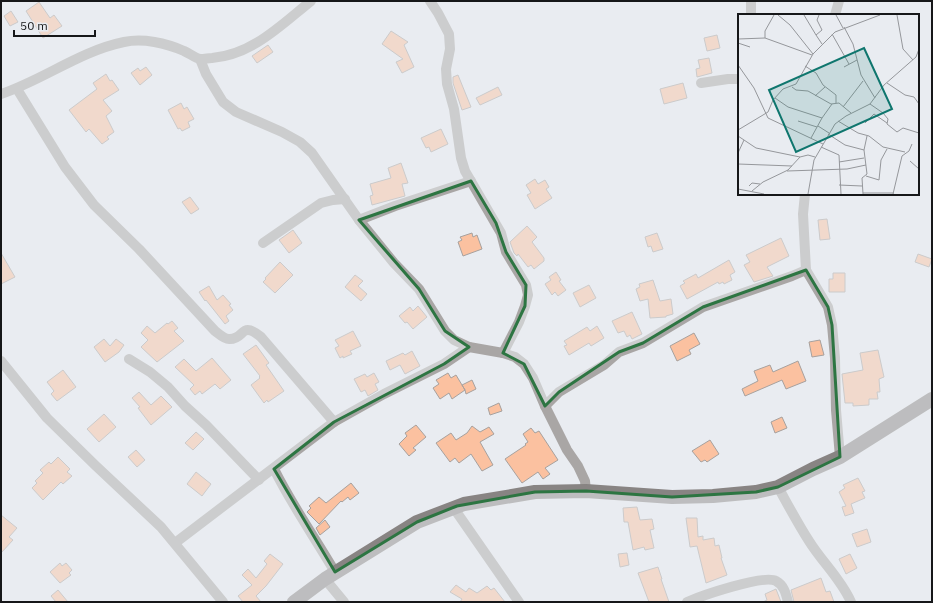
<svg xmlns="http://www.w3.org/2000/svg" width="933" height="603" font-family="'IBM Plex Sans',sans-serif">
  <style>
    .building { fill: #fbc1a0; stroke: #a7a19e }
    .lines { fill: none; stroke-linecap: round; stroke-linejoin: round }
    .street { stroke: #a9a6a5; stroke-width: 10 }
    .secondary { stroke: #888483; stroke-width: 14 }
    .marked { fill: none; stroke: #2d7542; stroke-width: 3; stroke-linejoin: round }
    .inset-road { fill: none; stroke: #95979b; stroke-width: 1 }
    .view { fill: #0f766e; fill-opacity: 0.15; stroke: #0f766e; stroke-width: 2 }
    .inset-edge { fill: none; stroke: #161719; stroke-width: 2 }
  </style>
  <rect width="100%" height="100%" fill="#e9ecf1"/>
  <!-- building -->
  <g class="building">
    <polygon points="39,2 50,18 54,15 62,26 43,38 26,11"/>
    <polygon points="11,11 18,22 10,26 4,16"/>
    <polygon points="391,31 408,42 404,45 414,67 402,73 396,62 403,59 382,44"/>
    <polygon points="717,35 720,48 707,51 704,38"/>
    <polygon points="268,45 273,52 257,63 252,56"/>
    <polygon points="709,58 712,73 697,77 696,69 700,68 698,60"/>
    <polygon points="146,67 152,75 140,85 131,73 138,68 140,71"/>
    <polygon points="106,74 110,81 112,80 119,90 103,100 112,111 106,116 114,132 107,137 109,139 102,144 89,129 86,132 69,110 97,89 93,83"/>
    <polygon points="458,75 471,107 462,110 453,83 453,77"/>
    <polygon points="683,83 687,98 664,104 660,89"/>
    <polygon points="498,87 502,95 480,105 476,98"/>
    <polygon points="181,103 184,109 187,107 194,119 188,122 190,127 182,131 180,128 178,129 168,110"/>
    <polygon points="441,129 448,144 431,152 429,147 426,148 421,138"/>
    <polygon points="401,163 408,183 402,184 405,196 372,205 370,196 373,195 370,184 391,178 388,168"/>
    <polygon points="535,179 538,184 545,180 549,187 546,189 552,198 535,209 527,195 531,193 526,185"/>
    <polygon points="190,197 199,209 191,214 182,202"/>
    <polygon points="827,219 830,239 820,240 818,220"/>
    <polygon points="527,226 537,237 532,242 544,258 544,261 534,269 531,265 528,267 518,254 517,256 514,253 510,242"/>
    <polygon points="293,230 302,243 289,253 279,240"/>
    <polygon points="472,233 473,237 477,235 482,249 463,256 458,242 462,240 460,237"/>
    <polygon points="657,233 663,249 653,252 651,246 648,247 645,237"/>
    <polygon points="781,238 789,256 767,267 773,276 754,282 744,265 750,262 746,255"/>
    <polygon points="1,253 15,277 1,284"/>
    <polygon points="918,254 932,259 929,267 915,262"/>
    <polygon points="729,260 735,272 730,275 732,280 724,284 723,282 719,284 718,282 687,299 680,286 685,283 683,281 696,274 698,278"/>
    <polygon points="280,262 293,275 275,293 263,282 266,279 265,278"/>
    <polygon points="556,272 561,280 559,281 566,290 558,296 555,292 552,295 545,284 551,280 549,277"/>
    <polygon points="833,273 845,273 845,292 829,292 829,279 833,279"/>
    <polygon points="355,275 363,281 358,286 367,294 361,301 345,287"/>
    <polygon points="653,280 660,301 671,299 673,314 666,316 666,317 650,318 648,299 640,301 636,289 640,287 639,284"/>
    <polygon points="589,285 596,298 580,307 573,293"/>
    <polygon points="209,286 217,300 223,295 231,304 229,305 233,310 226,316 229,321 225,324 206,300 205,301 199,292"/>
    <polygon points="418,306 427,317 413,329 407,322 405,323 399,316 410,307 413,311"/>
    <polygon points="632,312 642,334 632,339 630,335 627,337 624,331 618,333 612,321"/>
    <polygon points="172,321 178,328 174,331 184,341 157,362 141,347 148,340 141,333 147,326 155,333 167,323 168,324"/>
    <polygon points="597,326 604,338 591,346 589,343 569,355 564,346 567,345 564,341 587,327 590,331"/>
    <polygon points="353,331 361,346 350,351 352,354 343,358 343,356 340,358 335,348 339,346 335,340"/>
    <polygon points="694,333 700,344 689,350 691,354 677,361 670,346"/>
    <polygon points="104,339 110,346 116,339 124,345 119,352 105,362 94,347"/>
    <polygon points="820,340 824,355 812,357 809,342"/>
    <polygon points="256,345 269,363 266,365 284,391 268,402 267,400 264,403 251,385 260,378 259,377 260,376 243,354"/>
    <polygon points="878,350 884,377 879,379 880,392 877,392 878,399 869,399 869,405 853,406 853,403 845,403 842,374 863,370 860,353"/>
    <polygon points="412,351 420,366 405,374 400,365 390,370 386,361 403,353 405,355"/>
    <polygon points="212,358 231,380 220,389 215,384 202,394 200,391 195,395 190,389 194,385 175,367 184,359 196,371"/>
    <polygon points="798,361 806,381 786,389 782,380 745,396 742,389 758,381 754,371 770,365 773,372"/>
    <polygon points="63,370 76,387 57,401 51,394 54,391 47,382"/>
    <polygon points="374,373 379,382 375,384 378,390 368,396 365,390 361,392 354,379 365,374 367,377"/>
    <polygon points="448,373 451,378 456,375 465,390 462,385 472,380 476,389 466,394 465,390 452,399 449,393 440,399 433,388 439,384 436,380"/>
    <polygon points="139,392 151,405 161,396 172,407 151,425 138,408 140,407 132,398"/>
    <polygon points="499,403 502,411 490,415 488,408"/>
    <polygon points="104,414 116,427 99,442 87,429"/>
    <polygon points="782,417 787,428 775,433 771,422"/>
    <polygon points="416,425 426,437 413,448 416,450 409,456 399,444 407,436 405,433"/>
    <polygon points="472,426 480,432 489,427 494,434 480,442 493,465 482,471 471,454 459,463 455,458 450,462 436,443 451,433 456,440 467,433"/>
    <polygon points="531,428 535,433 539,431 558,460 545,468 550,474 543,479 538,472 522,483 505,459 526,445 525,444 528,442 523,434"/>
    <polygon points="196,432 204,439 193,450 185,443"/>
    <polygon points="710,440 719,454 707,462 705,460 701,462 692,451"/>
    <polygon points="136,450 145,460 137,467 128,457"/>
    <polygon points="58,457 70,469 67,472 72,476 63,484 61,482 43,500 32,488 37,483 35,481 43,473 40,470 49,462 51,464"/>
    <polygon points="196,472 211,484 202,496 187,484"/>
    <polygon points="858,478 865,491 862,492 865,498 851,504 854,513 845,516 842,507 846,506 839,492 845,488 843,485"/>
    <polygon points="351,483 359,493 350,500 348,497 342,502 341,501 319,524 307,512 311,508 309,506 319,497 326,503"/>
    <polygon points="637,507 640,520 652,519 654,529 650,530 654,548 645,550 644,547 633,550 628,522 624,522 623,508"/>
    <polygon points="1,515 17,528 9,537 13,540 1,553"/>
    <polygon points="686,518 697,518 698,537 703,536 703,540 714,538 715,546 719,545 722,558 721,558 727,575 706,583 697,546 690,547"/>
    <polygon points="325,520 330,527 320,535 316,528"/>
    <polygon points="867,529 871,542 857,547 852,534"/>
    <polygon points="627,553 629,565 620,567 618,554"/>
    <polygon points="270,554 283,564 266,586 256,596 261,602 243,602 238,596 252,585 242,575 248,569 256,578 267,564 264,561"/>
    <polygon points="850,554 857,568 846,574 839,559"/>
    <polygon points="60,563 62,566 66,563 72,570 69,573 71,575 60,583 50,572"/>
    <polygon points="658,567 662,579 661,579 669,602 649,602 638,573"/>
    <polygon points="821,578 826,592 830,591 834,602 794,602 791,590"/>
    <polygon points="456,585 466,592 469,588 477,593 487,586 491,590 494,588 505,602 460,602 462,599 450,592"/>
    <polygon points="776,589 781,602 763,602 767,600 765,594"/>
    <polygon points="58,590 68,602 56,602 51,596"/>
  </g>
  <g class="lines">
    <!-- street -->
    <g class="street">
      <polyline points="430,1 438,13 449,34 450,49 446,69 447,84 454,109 461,158 465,171 501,233 506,252 526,285 528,295 525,306 519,322 503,353"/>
      <polyline points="751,15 751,1"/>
      <polyline points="835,15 839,1"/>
      <polyline points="200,59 206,74 223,102 236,112 282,132 300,142 312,153 359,220 394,263 419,289 445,331 454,340 469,347 503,353 515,357 524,364 533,378 545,406 567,450 578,466 585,481 586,491"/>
      <polyline points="701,83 728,79 739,79"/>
      <path d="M17,89L65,167L94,205L139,249L215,331C219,334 224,339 229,339C245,340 240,320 261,337L334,422L175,543"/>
      <path d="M1,94C43,80 80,51 124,42C143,38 166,43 184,51C189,53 195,58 200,59C204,59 209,58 212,58C252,55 281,25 311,1"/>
      <polyline points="805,194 803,214 806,270 828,307 832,325 835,358 836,410 840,457"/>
      <polyline points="359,220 395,206 471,181"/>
      <polyline points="263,243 321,203 333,200 345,199"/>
      <polyline points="129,359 150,372 168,387 185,406 206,425 259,480"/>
      <polyline points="1,361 47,418 96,466 161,527 223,602"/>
      <polyline points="545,406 559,392 604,365 619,352 643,343 703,307 792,276 806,270"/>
      <polyline points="334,422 384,394 444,364 469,347"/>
      <path d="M274,469C292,505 315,538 335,572"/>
      <path d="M778,487C788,505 798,524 809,541C822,562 841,579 851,602"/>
      <polyline points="453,507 519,602"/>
      <polyline points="325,579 344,602"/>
      <path d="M687,602C701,596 764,574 776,581C784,585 786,594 788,602"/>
    </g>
    <!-- secondary -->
    <polyline class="secondary" points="294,602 325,579 417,522 464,504 535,492 586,491 672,497 713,496 756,492 778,487 813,469 840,457 932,399"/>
  </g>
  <!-- marked area -->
  <path d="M0 0H933V603H0ZM471,181L496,223L506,252L526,285L525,306L503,353L524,364L545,406L559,392L619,352L643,343L703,307L806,270L828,307L832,325L840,457L778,487L756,492L672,497L586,491L535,492L457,506L417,522L335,572L274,469L334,422L444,364L469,347L445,331L419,289L359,220Z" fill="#e9ecf1" fill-opacity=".55" fill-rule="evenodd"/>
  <path class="marked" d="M471,181L496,223L506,252L526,285L525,306L503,353L524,364L545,406L559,392L619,352L643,343L703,307L806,270L828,307L832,325L840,457L778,487L756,492L672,497L586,491L535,492L457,506L417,522L335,572L274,469L334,422L444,364L469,347L445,331L419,289L359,220Z"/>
  <!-- overview -->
  <g transform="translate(738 14)">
    <rect width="181" height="181" fill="#e9ecf1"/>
    <path class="inset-road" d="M40,1L52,11L75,40M66,1L78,21M81,1L79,6L84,16L78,21L84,30M98,1L105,14M159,1L165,35L175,46M106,13L115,30L123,61L137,84M94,20L111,50M27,24V17L36,1M0,25L27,24L74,41M0,29L12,33M0,51L16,74L30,104L85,130M67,52L78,59L85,71L98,81V89M106,53L119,46M149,69L167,81L176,83L181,90M54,73L58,76L70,77L93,90L101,89L113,99M77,82L87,73M37,84L50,93L84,104L73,124M132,90L145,99L150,105L149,110L159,118L165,114L181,119M105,93L125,67M84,104L94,90M60,107L79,113M100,107L120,119L131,122L145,133L167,138M127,109L136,100L149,109M80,112L91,119M0,116L30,98L35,86L45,75L58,70L75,40L97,18L142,1M90,120L107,131L126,136M0,122L18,134L62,143L70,141L77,143M83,133L101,141L103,180M0,139L6,126M172,147L181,155M101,148L126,144M0,150L54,152M49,157L109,155L128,151M128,162L141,166L143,146L149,135M101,171L124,172M11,172L14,169L22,170M0,175L26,180M14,177L25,168L50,156L62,143M125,179H156M70,180L76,146L97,110L108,102L132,90L146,71L178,43L181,35M125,180L124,164L129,160L126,136L129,122M155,180L164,142L171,137L174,130"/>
    <path class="view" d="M126,34L154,95L58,138L31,76Z"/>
    <rect width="181" height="181" class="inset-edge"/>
  </g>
  <!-- border -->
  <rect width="933" height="603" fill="none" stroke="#161719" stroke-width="4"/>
  <!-- scale -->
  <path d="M14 30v6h81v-6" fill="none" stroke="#161719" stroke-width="2"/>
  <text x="20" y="30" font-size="12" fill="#161719" stroke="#e9ecf1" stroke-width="3" paint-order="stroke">50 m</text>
</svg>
